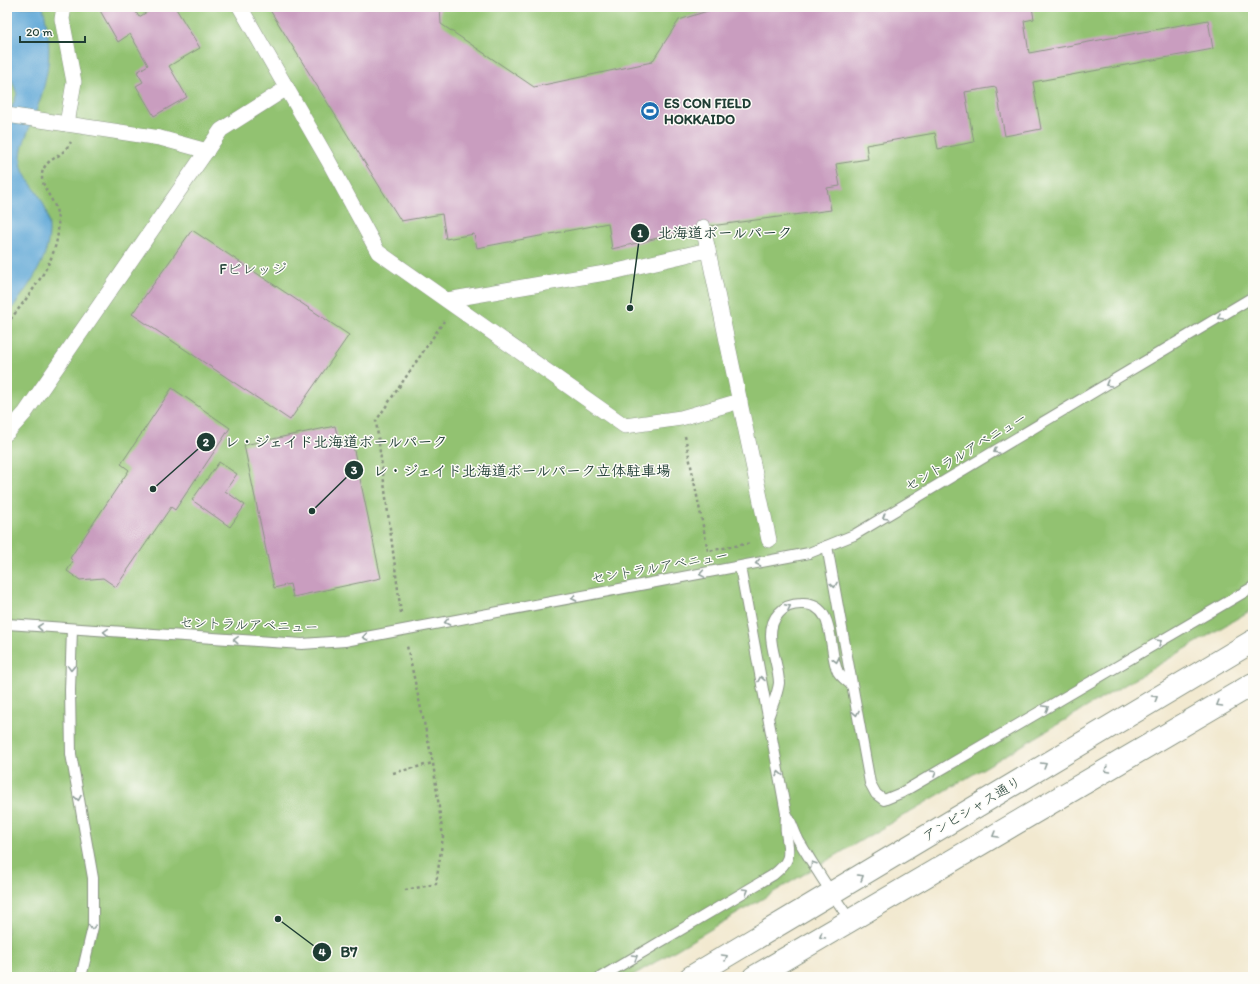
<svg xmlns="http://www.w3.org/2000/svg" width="1260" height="984" font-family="Itim,'Klee One',sans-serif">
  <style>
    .green { fill: #92c271; stroke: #588052 }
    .water { fill: #60a8d7; stroke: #407286 }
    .building { fill: #c99dbf }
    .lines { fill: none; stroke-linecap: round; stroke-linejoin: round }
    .service-casing { stroke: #889382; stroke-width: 12 }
    .pedestrian-casing { stroke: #889382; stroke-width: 16 }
    .tertiary-casing { stroke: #889382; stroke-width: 24 }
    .path { stroke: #889382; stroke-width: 2.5; stroke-dasharray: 3 3; stroke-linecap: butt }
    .service { stroke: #fff; stroke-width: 10 }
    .pedestrian { stroke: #fff; stroke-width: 15 }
    .tertiary { stroke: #fff; stroke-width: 22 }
    .oneway { stroke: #8f9e9a }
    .labels { text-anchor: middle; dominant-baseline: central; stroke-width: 3; stroke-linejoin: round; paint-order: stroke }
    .poi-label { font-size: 14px; font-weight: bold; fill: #1f3d34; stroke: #fdfcf7; text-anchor: start }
    .street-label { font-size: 14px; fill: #1f3d34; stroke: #fdfcf7 }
    .neighbourhood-label { font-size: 15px; fill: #1f3d34; stroke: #fdfcf7 }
    .leader { fill: none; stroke: #1f3d34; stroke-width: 1.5 }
    .callout-dot { fill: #1f3d34; stroke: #fdfcf7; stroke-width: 1.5 }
    .mark-label { font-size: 12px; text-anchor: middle; font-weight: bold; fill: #fff }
    .callout-label { font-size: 15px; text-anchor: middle; font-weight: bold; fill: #1f3d34; stroke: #fdfcf7; stroke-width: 3; stroke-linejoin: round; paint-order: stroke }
  </style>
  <rect width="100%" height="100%" fill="#fdfcf7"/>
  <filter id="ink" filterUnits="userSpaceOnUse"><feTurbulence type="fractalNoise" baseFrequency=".025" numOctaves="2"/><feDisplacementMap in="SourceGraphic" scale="8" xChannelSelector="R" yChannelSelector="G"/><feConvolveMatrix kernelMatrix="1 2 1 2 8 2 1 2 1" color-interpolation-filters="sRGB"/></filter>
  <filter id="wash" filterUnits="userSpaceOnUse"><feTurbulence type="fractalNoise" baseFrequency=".012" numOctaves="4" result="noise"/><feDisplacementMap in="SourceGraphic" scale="16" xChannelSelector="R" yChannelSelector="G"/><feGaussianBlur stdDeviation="0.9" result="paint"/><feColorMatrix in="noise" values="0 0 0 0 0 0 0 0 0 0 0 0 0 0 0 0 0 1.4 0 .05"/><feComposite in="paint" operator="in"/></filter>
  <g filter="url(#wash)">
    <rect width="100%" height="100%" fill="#f2e9d0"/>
    <!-- green -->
    <polygon class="green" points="7,7 1253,7 1253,609 630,977 7,977"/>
    <!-- water -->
    <path class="water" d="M7,7H43C53,48 50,74 35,114C30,128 22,142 21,157C20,172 29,181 37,192C67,238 35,278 7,315V120L17,94L7,66Z"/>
    <g id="blocks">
      <!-- building -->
      <g class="building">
        <polygon points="98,7 133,7 139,17 155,7 175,7 200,48 169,66 187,97 154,116 136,86 143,82 137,72 148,65 130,34 118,42"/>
        <polygon points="268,7 440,7 441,24 534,87 652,62 679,20 720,7 1032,7 1034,19 1024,21 1029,53 1208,20 1213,49 1033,82 1041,129 1005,136 996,87 965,92 974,142 938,149 935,133 866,145 868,159 836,164 840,186 827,188 831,210 703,227 612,249 608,223 477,248 474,234 446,239 442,214 401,221"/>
        <polygon points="192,230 349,335 290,420 132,314"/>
        <polygon points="172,388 230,428 175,510 171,507 116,587 103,578 80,580 67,571 73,561 70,558 129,470 121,464"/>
        <polygon points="335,426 339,443 352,441 381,578 293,597 290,584 274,588 244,445"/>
        <polygon points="219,462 237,474 225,491 245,505 230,527 192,500"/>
      </g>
    </g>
  </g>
  <g filter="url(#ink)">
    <use href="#blocks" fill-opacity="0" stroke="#889382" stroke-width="1"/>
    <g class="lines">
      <!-- service casing -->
      <g class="service-casing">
        <g id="service">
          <polyline points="827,546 870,783 876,794 884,800 901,793 1253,587"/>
          <polyline points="7,624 302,644 345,641 809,553 854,535 1253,297"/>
          <polyline points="72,629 70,690 71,754 93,878 93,927 81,977"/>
          <path d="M769,715C772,706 778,693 779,683C779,661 761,632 779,613C785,606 792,604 801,604C838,602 827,652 838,672C841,677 847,681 851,685"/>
          <path d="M786,813C792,822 794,832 799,841C815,868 832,894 850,920"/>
          <path d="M601,977L773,875C793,859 789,854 786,832C785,826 786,819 786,813L740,567"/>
        </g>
      </g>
      <!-- pedestrian casing -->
      <g class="pedestrian-casing">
        <g id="pedestrian">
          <polyline points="64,7 62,19 74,82 67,124"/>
          <polyline points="240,7 328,160 378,252 625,426 681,418 740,401"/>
          <polyline points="7,115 160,138 207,151"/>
          <polyline points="703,227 769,540"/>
          <polyline points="447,300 617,271 708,250"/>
          <polyline points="7,433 25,413 221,130 287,88"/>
        </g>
      </g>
      <!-- tertiary casing -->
      <g class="tertiary-casing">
        <g id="tertiary">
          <polyline points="691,977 1253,641"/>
          <polyline points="754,977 1253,684"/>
        </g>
      </g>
      <!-- path -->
      <g class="path">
        <path d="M7,324C30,293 68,252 56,209C52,197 38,183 43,170C47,160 57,158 63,152C66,149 69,145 71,142"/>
        <polyline points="685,436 708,551 751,543"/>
        <polyline points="401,613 376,421 444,321"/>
        <polyline points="393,773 433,763"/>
        <polyline points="405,890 436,884 443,837 433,763 407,646"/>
      </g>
      <!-- service -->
      <use href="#service" class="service"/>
      <!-- pedestrian -->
      <use href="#pedestrian" class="pedestrian"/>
      <!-- tertiary -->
      <use href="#tertiary" class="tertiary"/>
    </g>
    <!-- one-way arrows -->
    <defs><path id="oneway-chevron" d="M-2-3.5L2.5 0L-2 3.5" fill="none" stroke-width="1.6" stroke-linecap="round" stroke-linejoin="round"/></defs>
    <g class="oneway">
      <use href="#oneway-chevron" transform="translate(1220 317) rotate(149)"/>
      <use href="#oneway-chevron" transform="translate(1108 384) rotate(149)"/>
      <use href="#oneway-chevron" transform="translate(996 451) rotate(149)"/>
      <use href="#oneway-chevron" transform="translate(885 517) rotate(149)"/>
      <use href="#oneway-chevron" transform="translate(758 563) rotate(169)"/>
      <use href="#oneway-chevron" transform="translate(702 574) rotate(170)"/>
      <use href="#oneway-chevron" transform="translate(834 585) rotate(80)"/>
      <use href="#oneway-chevron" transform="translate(574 598) rotate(169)"/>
      <use href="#oneway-chevron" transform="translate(788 607) rotate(-27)"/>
      <use href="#oneway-chevron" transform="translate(447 622) rotate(169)"/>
      <use href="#oneway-chevron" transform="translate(40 627) rotate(-175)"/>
      <use href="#oneway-chevron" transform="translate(106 632) rotate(-176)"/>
      <use href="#oneway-chevron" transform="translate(365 637) rotate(169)"/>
      <use href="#oneway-chevron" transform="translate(236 640) rotate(-176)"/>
      <use href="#oneway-chevron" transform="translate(1159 642) rotate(-30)"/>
      <use href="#oneway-chevron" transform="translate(836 660) rotate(78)"/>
      <use href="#oneway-chevron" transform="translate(71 668) rotate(92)"/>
      <use href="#oneway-chevron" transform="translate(761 679) rotate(-100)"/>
      <use href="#oneway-chevron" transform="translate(1155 698) rotate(-31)"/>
      <use href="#oneway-chevron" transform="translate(1219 704) rotate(150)"/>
      <use href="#oneway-chevron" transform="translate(1046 708) rotate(-30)"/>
      <use href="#oneway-chevron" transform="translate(856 713) rotate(79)"/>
      <use href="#oneway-chevron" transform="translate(1044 765) rotate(-31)"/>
      <use href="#oneway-chevron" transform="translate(1107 770) rotate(150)"/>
      <use href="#oneway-chevron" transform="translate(934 773) rotate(-30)"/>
      <use href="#oneway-chevron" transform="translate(779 774) rotate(-101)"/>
      <use href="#oneway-chevron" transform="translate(78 798) rotate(80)"/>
      <use href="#oneway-chevron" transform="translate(995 835) rotate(150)"/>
      <use href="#oneway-chevron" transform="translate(813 864) rotate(-123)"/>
      <use href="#oneway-chevron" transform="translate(861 877) rotate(-31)"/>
      <use href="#oneway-chevron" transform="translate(746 891) rotate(-31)"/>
      <use href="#oneway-chevron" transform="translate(92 927) rotate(95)"/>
      <use href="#oneway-chevron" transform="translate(822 936) rotate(149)"/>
      <use href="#oneway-chevron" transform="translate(635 957) rotate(-31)"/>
      <use href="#oneway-chevron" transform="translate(725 957) rotate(-30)"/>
    </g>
  </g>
  <!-- icons -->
  <defs>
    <g id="stadium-disc" transform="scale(1)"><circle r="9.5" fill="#1f6fb2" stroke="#fdfcf7"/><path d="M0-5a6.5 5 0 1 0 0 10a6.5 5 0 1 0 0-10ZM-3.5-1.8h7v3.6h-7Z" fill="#fff"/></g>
  </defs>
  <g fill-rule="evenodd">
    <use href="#stadium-disc" x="650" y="111"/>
  </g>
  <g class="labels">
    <!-- poi labels -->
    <g class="poi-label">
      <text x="664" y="103">ES CON FIELD<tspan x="664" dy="16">HOKKAIDO</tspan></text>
    </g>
    <!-- street labels -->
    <g class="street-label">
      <text transform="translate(966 452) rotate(-31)">セントラルアベニュー</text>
      <text transform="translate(660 567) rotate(-10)">セントラルアベニュー</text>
      <text transform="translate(249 625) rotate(2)">セントラルアベニュー</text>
      <text transform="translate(972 809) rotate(-31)">アンビシャス通り</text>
    </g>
    <!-- neighbourhood labels -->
    <g class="neighbourhood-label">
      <text x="253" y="269">Fビレッジ</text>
    </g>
  </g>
  <!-- callouts -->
  <path class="leader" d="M630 308L640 233M153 489L206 442M312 511L354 470M278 919L322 952"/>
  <g class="callout-dot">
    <circle cx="630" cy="308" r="4"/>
    <circle cx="153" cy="489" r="4"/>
    <circle cx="312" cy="511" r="4"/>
    <circle cx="278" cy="919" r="4"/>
    <circle cx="640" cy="233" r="10"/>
    <circle cx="206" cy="442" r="10"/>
    <circle cx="354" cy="470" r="10"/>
    <circle cx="322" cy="952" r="10"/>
  </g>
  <g class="mark-label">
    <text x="640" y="237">1</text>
    <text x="206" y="446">2</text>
    <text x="354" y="474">3</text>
    <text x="322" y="956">4</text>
  </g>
  <g class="callout-label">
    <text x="725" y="238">北海道ボールパーク</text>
    <text x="336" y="447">レ・ジェイド北海道ボールパーク</text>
    <text x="522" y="476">レ・ジェイド北海道ボールパーク立体駐車場</text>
    <text x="349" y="957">B7</text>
  </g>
  <!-- margin -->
  <rect width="1260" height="984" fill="none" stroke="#fdfcf7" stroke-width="24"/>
  <!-- scale -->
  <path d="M20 36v6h65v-6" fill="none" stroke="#1f3d34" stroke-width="2"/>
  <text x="26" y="36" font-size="12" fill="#1f3d34" stroke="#fdfcf7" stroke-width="3" paint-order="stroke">20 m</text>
</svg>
